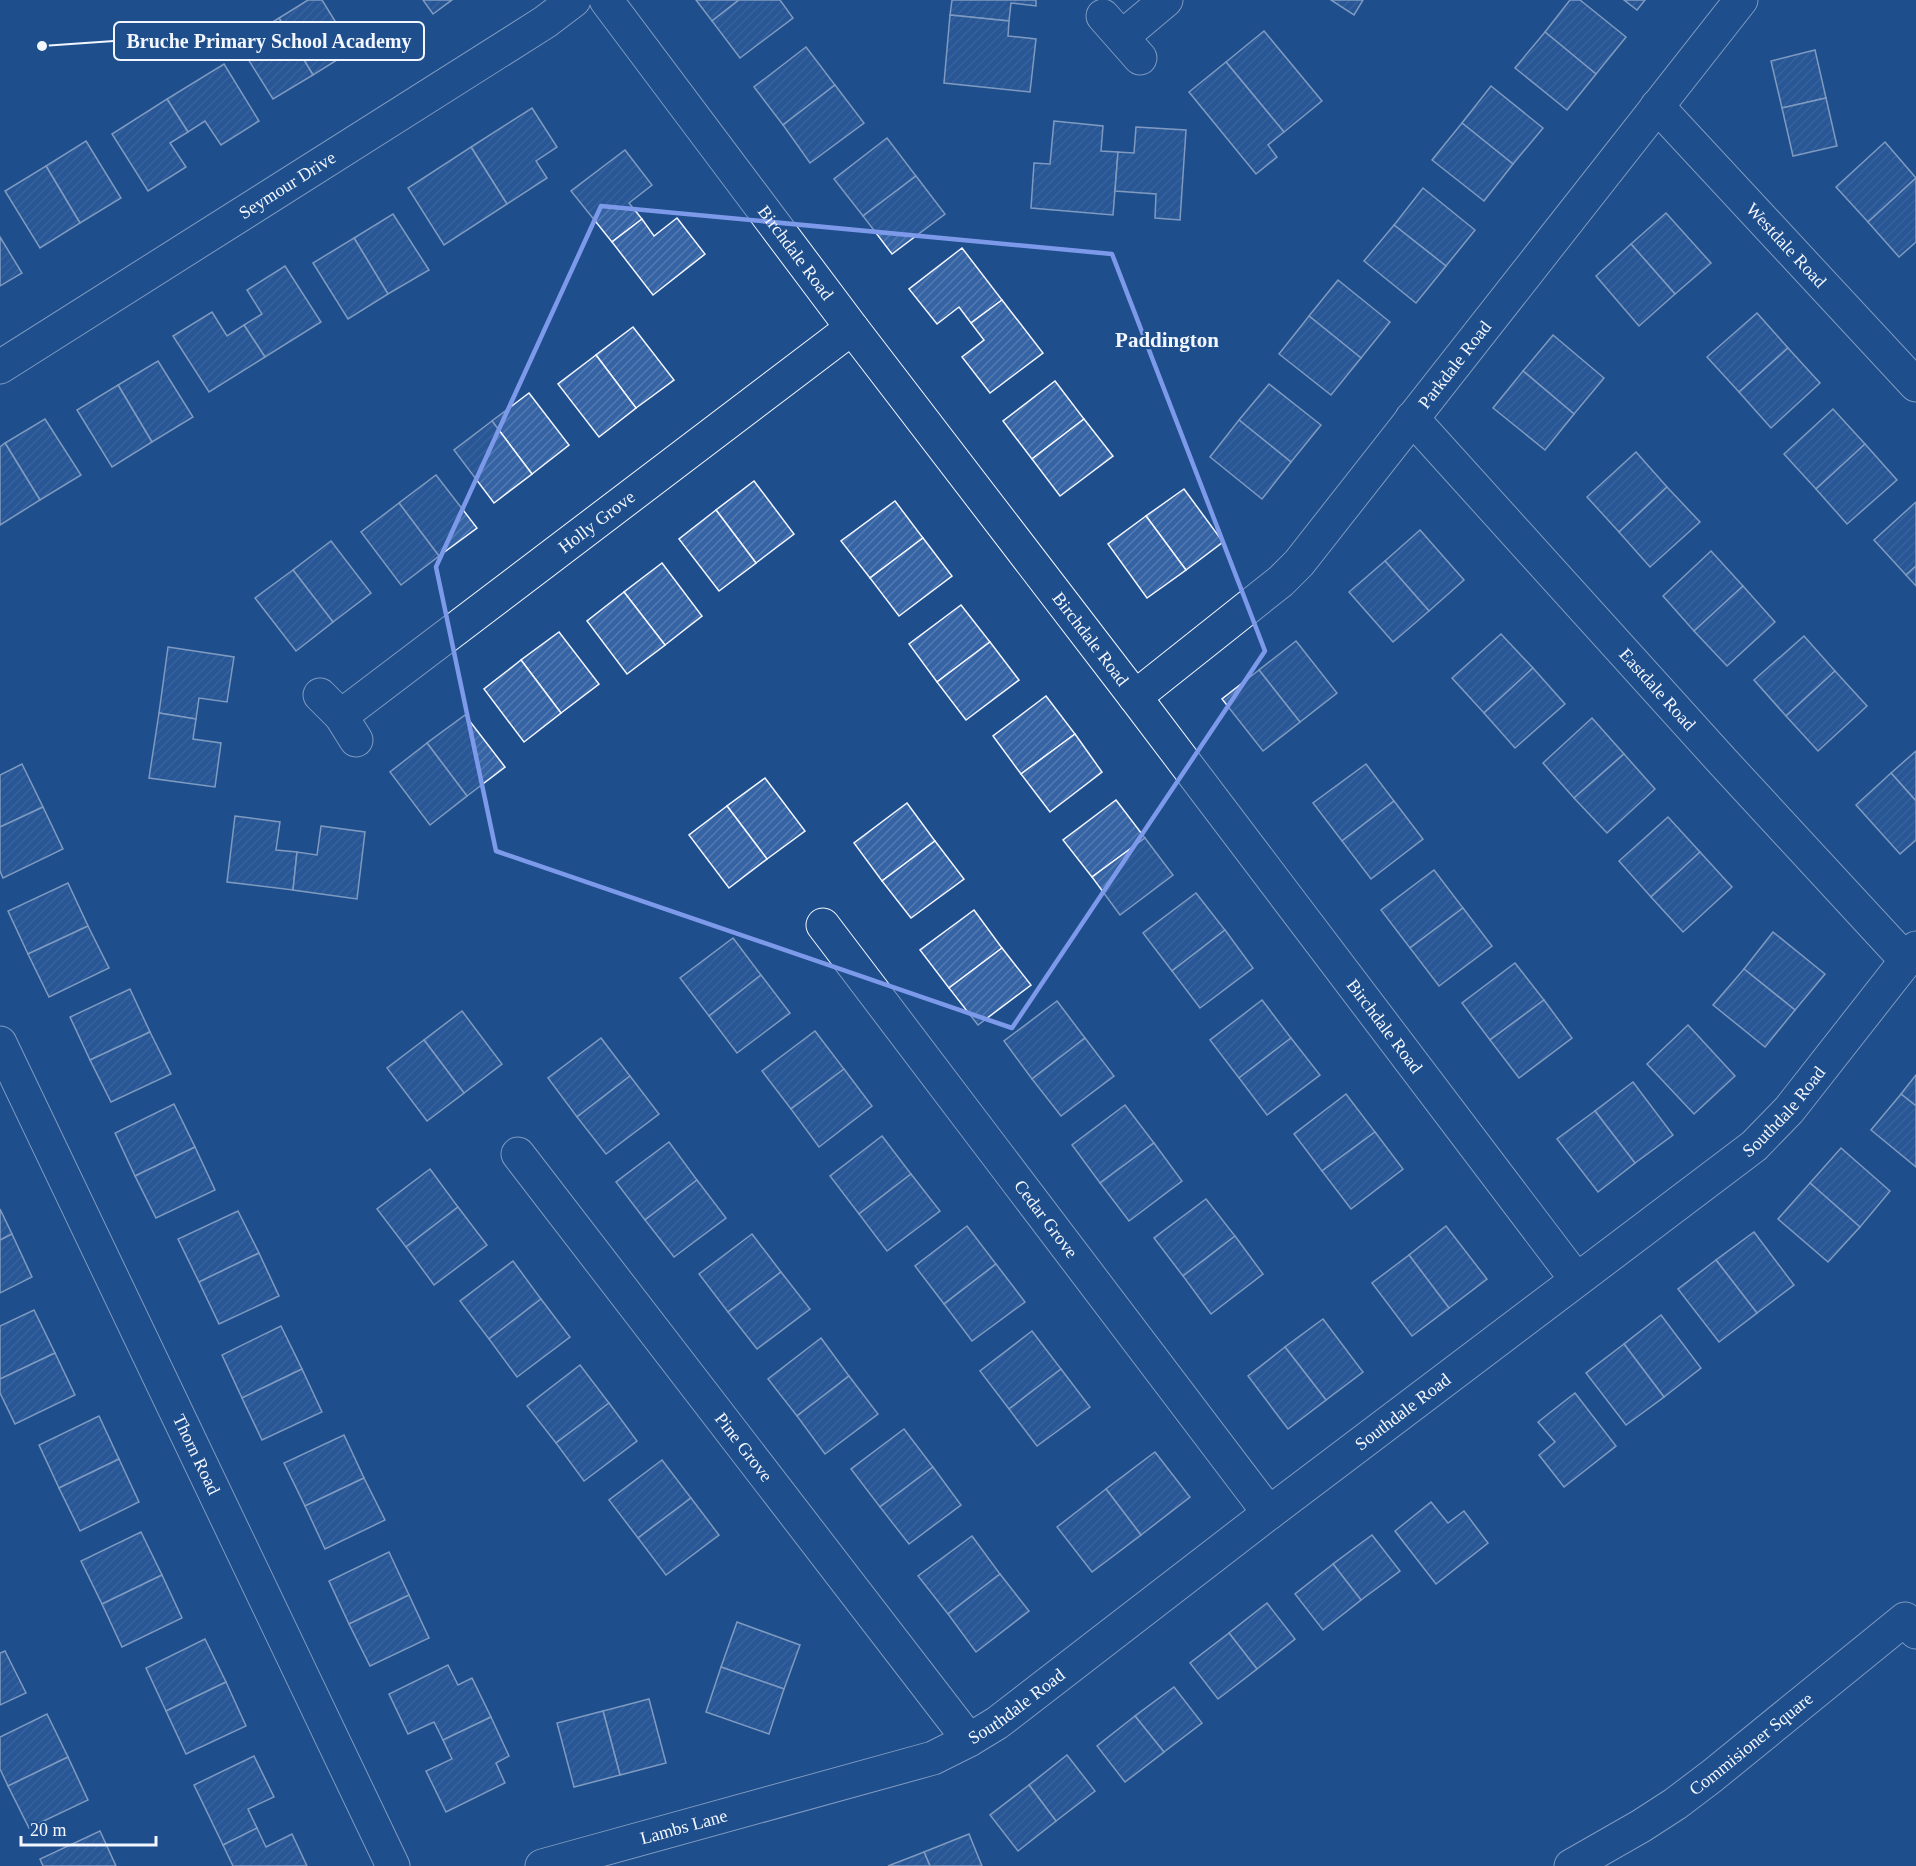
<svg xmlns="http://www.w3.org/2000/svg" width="1916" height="1866" font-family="'Times New Roman',serif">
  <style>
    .building { fill: url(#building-hatch); stroke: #f2f6ff; stroke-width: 1.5 }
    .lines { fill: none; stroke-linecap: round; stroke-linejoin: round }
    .minor-casing { stroke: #f2f6ff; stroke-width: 35 }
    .minor { stroke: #1f4e8c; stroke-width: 33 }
    .marked { fill: none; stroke: #7d9aea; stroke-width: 4.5; stroke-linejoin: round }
    .labels { text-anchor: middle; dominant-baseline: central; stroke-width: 4.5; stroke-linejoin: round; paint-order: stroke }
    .street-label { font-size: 18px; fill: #f2f6ff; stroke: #1f4e8c }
    .quarter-label { font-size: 21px; font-weight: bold; fill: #f2f6ff; stroke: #1f4e8c }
    .leader { fill: none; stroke: #f2f6ff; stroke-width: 2 }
    .callout-dot { fill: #f2f6ff; stroke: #1f4e8c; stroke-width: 2 }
    .callout { fill: #1f4e8c; stroke: #f2f6ff; stroke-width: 2 }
    .callout-label { font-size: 20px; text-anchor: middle; font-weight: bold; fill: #f2f6ff }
  </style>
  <defs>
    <pattern id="building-hatch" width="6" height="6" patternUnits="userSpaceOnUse" patternTransform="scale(1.5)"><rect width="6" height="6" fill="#3563a3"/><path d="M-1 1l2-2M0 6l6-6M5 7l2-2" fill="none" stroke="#537ab1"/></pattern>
  </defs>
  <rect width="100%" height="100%" fill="#1f4e8c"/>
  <!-- building -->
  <g class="building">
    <polygon points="308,0 322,0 353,50 313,75 279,18"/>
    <polygon points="423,0 452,0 433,14"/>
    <polygon points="696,0 739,0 712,21"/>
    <polygon points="739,0 780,0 793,18 740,58 712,21"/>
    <polygon points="952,0 1036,0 1036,6 1011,3 1009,21 950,15"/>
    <polygon points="1331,0 1363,0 1354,15"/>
    <polygon points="1570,0 1580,0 1626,37 1596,74 1545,32"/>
    <polygon points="1624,0 1645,0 1637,10"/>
    <polygon points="950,15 1009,21 1008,36 1036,39 1030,92 944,83"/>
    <polygon points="279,18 313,75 273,99 238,43"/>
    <polygon points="1264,31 1322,101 1284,132 1226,62"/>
    <polygon points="1545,32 1596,74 1567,110 1515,68"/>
    <polygon points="806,47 835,85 783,125 754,87"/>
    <polygon points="1815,50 1826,98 1782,108 1771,61"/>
    <polygon points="1226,62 1284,132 1268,145 1277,157 1256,174 1189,92"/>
    <polygon points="224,64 259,121 221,145 205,121 188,132 167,99"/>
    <polygon points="835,85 864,123 810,163 783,125"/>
    <polygon points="1491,86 1543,128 1513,164 1462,123"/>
    <polygon points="1826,98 1837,146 1793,156 1782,108"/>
    <polygon points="167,99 188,132 170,143 186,167 148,191 112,134"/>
    <polygon points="532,108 557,147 536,161 547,178 507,204 471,147"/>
    <polygon points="1054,121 1103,126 1101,151 1118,152 1113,215 1031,208 1034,163 1050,164"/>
    <polygon points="1462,123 1513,164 1484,201 1432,160"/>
    <polygon points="1136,127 1186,130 1180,220 1155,218 1156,194 1115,191 1118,152 1134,153"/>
    <polygon points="887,138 916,176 863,216 834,179"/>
    <polygon points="86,141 121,198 80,223 46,166"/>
    <polygon points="1885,142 1916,178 1868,222 1836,187"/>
    <polygon points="471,147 507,204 444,245 408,188"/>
    <polygon points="625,150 652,185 629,203 642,219 612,242 571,191"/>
    <polygon points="46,166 80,223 40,248 5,191"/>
    <polygon points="916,176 945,214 892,254 863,216"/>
    <polygon points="1916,178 1916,242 1899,257 1868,222"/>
    <polygon points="1423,188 1475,230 1446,266 1394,225"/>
    <polygon points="1666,213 1711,263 1675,294 1631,244"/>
    <polygon points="393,214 429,270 388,294 354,238"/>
    <polygon points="677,218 705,254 653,295 612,242 642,219 654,236"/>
    <polygon points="1394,225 1446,266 1416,303 1364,261"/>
    <polygon points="0,237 22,273 0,286"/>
    <polygon points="354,238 388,294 348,319 313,263"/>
    <polygon points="1631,244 1675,294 1639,326 1596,276"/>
    <polygon points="962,248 1002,300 971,323 959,307 937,324 909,289"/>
    <polygon points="285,266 321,322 265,357 244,325 262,314 247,290"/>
    <polygon points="1338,280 1390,322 1361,358 1309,316"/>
    <polygon points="1002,300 1043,353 990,393 962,357 984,340 971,323"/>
    <polygon points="212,312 227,336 244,325 265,357 209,392 173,336"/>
    <polygon points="1757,313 1788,348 1739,392 1707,357"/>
    <polygon points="1309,316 1361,358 1331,395 1279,354"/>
    <polygon points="633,327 674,380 636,408 596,355"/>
    <polygon points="1553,335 1604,378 1574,414 1523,371"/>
    <polygon points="1788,348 1820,383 1771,428 1739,392"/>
    <polygon points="596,355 636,408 599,437 558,384"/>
    <polygon points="158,361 193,417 152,442 118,385"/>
    <polygon points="1523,371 1574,414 1545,450 1493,408"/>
    <polygon points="1055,381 1084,419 1032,459 1003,421"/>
    <polygon points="1269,384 1321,425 1291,462 1239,420"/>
    <polygon points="118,385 152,442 112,467 77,410"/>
    <polygon points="529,393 569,445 532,474 492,421"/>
    <polygon points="1833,409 1865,444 1816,489 1784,454"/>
    <polygon points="45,419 81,475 40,500 5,443"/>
    <polygon points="1084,419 1113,456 1060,496 1032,459"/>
    <polygon points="1239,420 1291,462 1262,499 1210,457"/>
    <polygon points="492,421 532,474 494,503 454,450"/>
    <polygon points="5,443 40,500 0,525 0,447"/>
    <polygon points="1865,444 1897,480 1847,524 1816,489"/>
    <polygon points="1636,452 1667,487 1619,532 1587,497"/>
    <polygon points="436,475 477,528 439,556 399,503"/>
    <polygon points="754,481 794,534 756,563 716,510"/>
    <polygon points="1667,487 1700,522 1650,567 1619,532"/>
    <polygon points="1184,489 1223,542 1186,570 1146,516"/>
    <polygon points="895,501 923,538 870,578 841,541"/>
    <polygon points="1916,502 1916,566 1906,575 1874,540"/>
    <polygon points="399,503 439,556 401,585 361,532"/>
    <polygon points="716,510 756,563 719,591 679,539"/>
    <polygon points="1146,516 1186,570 1147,598 1108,544"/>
    <polygon points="1420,530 1464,580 1429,611 1385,561"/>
    <polygon points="923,538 952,576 899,616 870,578"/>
    <polygon points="331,541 371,593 333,622 293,570"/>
    <polygon points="1711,551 1743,586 1694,631 1663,596"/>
    <polygon points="1385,561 1429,611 1393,642 1349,592"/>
    <polygon points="662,563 702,616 665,645 624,592"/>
    <polygon points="1916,566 1916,586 1906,575"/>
    <polygon points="293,570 333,622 296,651 255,598"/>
    <polygon points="1743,586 1775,622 1727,666 1694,631"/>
    <polygon points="624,592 665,645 627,674 587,621"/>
    <polygon points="961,605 990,642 937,682 909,644"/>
    <polygon points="559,632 599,684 561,713 521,660"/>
    <polygon points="1501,634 1533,668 1484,713 1452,678"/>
    <polygon points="1804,636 1835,671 1786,716 1754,680"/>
    <polygon points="1296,641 1337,693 1300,722 1259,670"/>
    <polygon points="990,642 1019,680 966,720 937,682"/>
    <polygon points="168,647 234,657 227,702 199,698 196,719 159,713"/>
    <polygon points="521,660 561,713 524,742 484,689"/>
    <polygon points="1533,668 1565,704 1515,748 1484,713"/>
    <polygon points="1259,670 1300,722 1263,751 1222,699"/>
    <polygon points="1835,671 1867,706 1818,751 1786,716"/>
    <polygon points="1046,696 1075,734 1021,774 993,736"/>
    <polygon points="159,713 196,719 193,739 221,743 215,787 149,778"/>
    <polygon points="465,715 505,767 467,796 427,743"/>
    <polygon points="1592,718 1624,754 1574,798 1543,763"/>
    <polygon points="1075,734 1102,772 1050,812 1021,774"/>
    <polygon points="427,743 467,796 430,825 390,772"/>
    <polygon points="1916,751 1916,801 1891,773"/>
    <polygon points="1624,754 1655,789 1607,833 1574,798"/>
    <polygon points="22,764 43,807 0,827 0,775"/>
    <polygon points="1366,764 1394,801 1342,841 1313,803"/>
    <polygon points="1891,773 1916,801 1916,840 1900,854 1856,805"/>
    <polygon points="765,778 805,831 767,859 727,806"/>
    <polygon points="1116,800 1145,838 1092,877 1063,840"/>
    <polygon points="1394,801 1423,839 1371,879 1342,841"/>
    <polygon points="907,803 935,841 882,881 854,843"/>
    <polygon points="727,806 767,859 729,888 689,835"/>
    <polygon points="43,807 63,849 3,878 0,871 0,827"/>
    <polygon points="235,816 280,822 276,850 297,852 293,890 227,882"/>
    <polygon points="1668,817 1700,852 1651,897 1619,861"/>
    <polygon points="321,826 365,832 357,899 293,890 297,852 317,855"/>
    <polygon points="1145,838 1173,875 1120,915 1092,877"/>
    <polygon points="935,841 964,879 911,918 882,881"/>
    <polygon points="1700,852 1732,887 1683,932 1651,897"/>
    <polygon points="1434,870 1463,908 1410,948 1381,910"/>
    <polygon points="68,883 88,926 28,954 8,911"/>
    <polygon points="1196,893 1225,930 1172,971 1143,933"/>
    <polygon points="1463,908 1492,946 1439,986 1410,948"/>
    <polygon points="974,910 1002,948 949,988 920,950"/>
    <polygon points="88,926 109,968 49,997 28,954"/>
    <polygon points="1225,930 1253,968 1200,1008 1172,971"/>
    <polygon points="1773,932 1825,974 1795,1010 1744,969"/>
    <polygon points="733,938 761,975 709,1016 680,978"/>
    <polygon points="1002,948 1031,985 978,1025 949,988"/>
    <polygon points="1515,963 1544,1000 1490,1040 1462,1003"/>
    <polygon points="1744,969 1795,1010 1765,1047 1713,1005"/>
    <polygon points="761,975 790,1013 737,1053 709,1016"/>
    <polygon points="130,989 150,1032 90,1060 70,1017"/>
    <polygon points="1262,1000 1291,1038 1239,1078 1210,1040"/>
    <polygon points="1544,1000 1572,1038 1519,1078 1490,1040"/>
    <polygon points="1057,1001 1085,1038 1032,1079 1004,1041"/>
    <polygon points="462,1011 502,1064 464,1093 424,1040"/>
    <polygon points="1688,1025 1735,1076 1694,1114 1647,1064"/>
    <polygon points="815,1031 844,1069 791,1109 762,1071"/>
    <polygon points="150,1032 171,1074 111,1102 90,1060"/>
    <polygon points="601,1038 630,1076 577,1117 548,1078"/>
    <polygon points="1085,1038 1114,1076 1061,1116 1032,1079"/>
    <polygon points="1291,1038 1320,1075 1267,1115 1239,1078"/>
    <polygon points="424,1040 464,1093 427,1121 387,1068"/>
    <polygon points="844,1069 872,1106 819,1147 791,1109"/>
    <polygon points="1916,1075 1916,1106 1901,1094"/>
    <polygon points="630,1076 659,1114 606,1154 577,1117"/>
    <polygon points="1633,1082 1673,1135 1635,1163 1595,1111"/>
    <polygon points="1346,1094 1375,1132 1322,1171 1294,1134"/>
    <polygon points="1901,1094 1916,1106 1916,1167 1871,1130"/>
    <polygon points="174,1104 195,1147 135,1176 115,1133"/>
    <polygon points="1125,1105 1154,1143 1100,1183 1072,1145"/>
    <polygon points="1595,1111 1635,1163 1598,1192 1557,1139"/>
    <polygon points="1375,1132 1403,1169 1351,1209 1322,1171"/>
    <polygon points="882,1136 911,1174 859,1214 830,1176"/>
    <polygon points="669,1142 697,1180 645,1220 616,1182"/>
    <polygon points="1154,1143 1182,1181 1129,1221 1100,1183"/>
    <polygon points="195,1147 215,1190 156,1218 135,1176"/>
    <polygon points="1841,1148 1890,1191 1860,1227 1810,1183"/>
    <polygon points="430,1169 458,1207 406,1247 377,1209"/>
    <polygon points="911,1174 940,1211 887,1251 859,1214"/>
    <polygon points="697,1180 726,1218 674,1257 645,1220"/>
    <polygon points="1810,1183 1860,1227 1828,1262 1778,1219"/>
    <polygon points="1206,1199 1235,1236 1183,1276 1154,1238"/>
    <polygon points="458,1207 487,1245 434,1285 406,1247"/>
    <polygon points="0,1209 12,1234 0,1240"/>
    <polygon points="238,1211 259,1253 199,1282 178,1239"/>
    <polygon points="967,1226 996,1264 944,1304 915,1266"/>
    <polygon points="1446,1226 1487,1279 1449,1308 1409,1255"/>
    <polygon points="1754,1232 1794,1285 1757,1313 1716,1260"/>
    <polygon points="12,1234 32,1277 0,1293 0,1240"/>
    <polygon points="752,1234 781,1272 728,1312 699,1274"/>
    <polygon points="1235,1236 1263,1274 1211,1314 1183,1276"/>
    <polygon points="259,1253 279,1296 219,1324 199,1282"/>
    <polygon points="1409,1255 1449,1308 1412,1336 1372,1283"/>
    <polygon points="1716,1260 1757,1313 1719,1342 1678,1289"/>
    <polygon points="513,1261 541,1299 489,1339 460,1301"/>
    <polygon points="996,1264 1025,1302 972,1341 944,1304"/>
    <polygon points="781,1272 810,1309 757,1349 728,1312"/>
    <polygon points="541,1299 570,1337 517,1377 489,1339"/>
    <polygon points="34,1310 55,1353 0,1379 0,1326"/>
    <polygon points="1661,1315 1701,1368 1664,1397 1624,1344"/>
    <polygon points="1323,1319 1363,1372 1326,1400 1285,1347"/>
    <polygon points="281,1326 302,1369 242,1398 222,1355"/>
    <polygon points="1032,1331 1061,1369 1009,1409 980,1371"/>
    <polygon points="821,1338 849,1376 797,1416 768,1379"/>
    <polygon points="1624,1344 1664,1397 1626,1425 1586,1373"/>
    <polygon points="1285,1347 1326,1400 1288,1429 1248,1376"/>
    <polygon points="55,1353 75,1395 15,1424 0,1393 0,1379"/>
    <polygon points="580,1365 609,1403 556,1443 527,1406"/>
    <polygon points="302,1369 322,1412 262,1440 242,1398"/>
    <polygon points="1061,1369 1090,1407 1037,1446 1009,1409"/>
    <polygon points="849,1376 878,1414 825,1454 797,1416"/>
    <polygon points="1575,1393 1616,1446 1564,1487 1539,1455 1555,1442 1538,1422"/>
    <polygon points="609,1403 637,1441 584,1481 556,1443"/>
    <polygon points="99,1416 119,1459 59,1488 39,1445"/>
    <polygon points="904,1429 933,1467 880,1507 851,1469"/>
    <polygon points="344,1435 364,1478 305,1506 284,1463"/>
    <polygon points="1155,1452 1190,1497 1141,1535 1106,1489"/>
    <polygon points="119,1459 139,1502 80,1531 59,1488"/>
    <polygon points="662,1460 691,1498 638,1538 609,1500"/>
    <polygon points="933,1467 961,1505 909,1544 880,1507"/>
    <polygon points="364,1478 385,1520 325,1549 305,1506"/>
    <polygon points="1106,1489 1141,1535 1092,1572 1057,1527"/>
    <polygon points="691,1498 719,1535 666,1575 638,1538"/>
    <polygon points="1431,1502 1448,1523 1464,1511 1488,1543 1436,1584 1395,1531"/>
    <polygon points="141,1532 162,1575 102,1604 81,1561"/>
    <polygon points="1372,1535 1400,1571 1361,1600 1333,1564"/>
    <polygon points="972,1536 1000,1574 948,1614 918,1576"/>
    <polygon points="389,1552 409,1595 349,1624 329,1581"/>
    <polygon points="1333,1564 1361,1600 1323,1630 1295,1594"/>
    <polygon points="1000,1574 1029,1611 976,1652 948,1614"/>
    <polygon points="162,1575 182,1618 122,1647 102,1604"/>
    <polygon points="409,1595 429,1638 370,1666 349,1624"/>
    <polygon points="1267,1603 1295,1639 1257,1669 1229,1633"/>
    <polygon points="737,1622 800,1645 784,1689 721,1667"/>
    <polygon points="1229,1633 1257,1669 1218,1699 1190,1663"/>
    <polygon points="205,1639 226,1682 166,1711 146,1668"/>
    <polygon points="5,1651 26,1693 0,1705 0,1653"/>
    <polygon points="448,1665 458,1685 472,1678 491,1717 443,1740 434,1722 408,1734 389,1694"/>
    <polygon points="721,1667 784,1689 769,1734 706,1712"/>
    <polygon points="226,1682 246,1726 186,1754 166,1711"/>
    <polygon points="1174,1687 1202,1723 1164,1752 1135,1716"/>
    <polygon points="649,1699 666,1763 620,1775 603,1711"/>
    <polygon points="603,1711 620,1775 574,1787 557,1723"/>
    <polygon points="47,1714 68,1757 8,1786 0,1769 0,1737"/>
    <polygon points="1135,1716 1164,1752 1125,1782 1097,1746"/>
    <polygon points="491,1717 509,1756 496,1763 505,1783 446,1812 426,1771 452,1759 443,1740"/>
    <polygon points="1067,1755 1095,1791 1056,1821 1029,1785"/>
    <polygon points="254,1756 274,1797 248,1809 257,1828 223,1845 194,1785"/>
    <polygon points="68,1757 88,1800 29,1828 8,1786"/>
    <polygon points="1029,1785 1056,1821 1018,1851 990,1815"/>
    <polygon points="257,1828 266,1847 292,1834 307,1866 233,1866 223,1845"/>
    <polygon points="100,1831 116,1866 43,1866 40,1859"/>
    <polygon points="969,1834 982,1866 930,1866 924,1852"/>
    <polygon points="924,1852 930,1866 888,1866"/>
  </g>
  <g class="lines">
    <!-- minor casing -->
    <g class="minor-casing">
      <g id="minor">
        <path id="s1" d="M606,0L852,328L1135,697L1576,1279"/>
        <polyline points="1103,16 1140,58"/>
        <polyline points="1122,37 1166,0"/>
        <path id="s2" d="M1657,106L1916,385"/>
        <path id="s3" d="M0,367L545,22L574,0"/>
        <path id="s4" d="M1412,418L1724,763L1906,960"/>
        <polyline points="320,695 341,716 356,740"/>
        <path id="s5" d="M1135,697L1281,581L1299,563L1741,0"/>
        <path id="s6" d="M341,716L852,328"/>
        <path id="s7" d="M823,925L1269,1513"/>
        <path id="s8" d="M0,1043L393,1866"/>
        <path id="s9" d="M518,1154L969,1740"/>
        <path id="s10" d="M542,1866L933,1758L969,1740L997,1723L1269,1513L1754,1146L1789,1110L1916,948"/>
        <path id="s11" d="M1571,1866L1641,1826L1675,1804L1712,1776L1905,1619L1916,1632"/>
      </g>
    </g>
    <!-- minor -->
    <use href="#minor" class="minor"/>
  </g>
  <!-- marked area -->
  <path d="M0 0H1916V1866H0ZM601,206L1112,254L1265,651L1012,1028L496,851L436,567Z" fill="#1f4e8c" fill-opacity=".55" fill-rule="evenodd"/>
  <path class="marked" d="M601,206L1112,254L1265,651L1012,1028L496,851L436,567Z"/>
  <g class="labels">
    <!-- street labels -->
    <g class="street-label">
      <text stroke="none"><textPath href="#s3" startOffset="340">Seymour Drive</textPath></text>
      <text stroke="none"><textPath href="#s2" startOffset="190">Westdale Road</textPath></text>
      <text stroke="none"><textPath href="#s1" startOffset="316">Birchdale Road</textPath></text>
      <text stroke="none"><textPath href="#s5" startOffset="464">Parkdale Road</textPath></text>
      <text stroke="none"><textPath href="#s6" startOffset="321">Holly Grove</textPath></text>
      <text stroke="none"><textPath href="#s1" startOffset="802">Birchdale Road</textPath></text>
      <text stroke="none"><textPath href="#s4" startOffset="366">Eastdale Road</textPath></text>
      <text stroke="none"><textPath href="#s1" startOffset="1288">Birchdale Road</textPath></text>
      <text stroke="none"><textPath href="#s10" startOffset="1476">Southdale Road</textPath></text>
      <text stroke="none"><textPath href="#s7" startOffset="369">Cedar Grove</textPath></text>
      <text stroke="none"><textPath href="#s10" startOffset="990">Southdale Road</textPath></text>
      <text stroke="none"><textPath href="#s9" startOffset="370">Pine Grove</textPath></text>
      <text stroke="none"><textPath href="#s8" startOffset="456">Thorn Road</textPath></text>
      <text stroke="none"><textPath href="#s10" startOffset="504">Southdale Road</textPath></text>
      <text stroke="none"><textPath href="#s11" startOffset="218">Commisioner Square</textPath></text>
      <text stroke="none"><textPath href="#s10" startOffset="147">Lambs Lane</textPath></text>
    </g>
    <!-- quarter labels -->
    <g class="quarter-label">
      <text x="1167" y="340">Paddington</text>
    </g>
  </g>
  <!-- callouts -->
  <path class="leader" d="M42 46L114 41"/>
  <circle class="callout-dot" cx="42" cy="46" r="6"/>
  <rect class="callout" x="114" y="22" width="310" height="38" rx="6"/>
  <g class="callout-label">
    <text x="269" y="48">Bruche Primary School Academy</text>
  </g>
  <!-- scale -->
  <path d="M21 1836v9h135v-9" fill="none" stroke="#f2f6ff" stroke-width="3"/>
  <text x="30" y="1836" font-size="18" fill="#f2f6ff" stroke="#1f4e8c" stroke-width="4.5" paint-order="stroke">20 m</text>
</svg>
